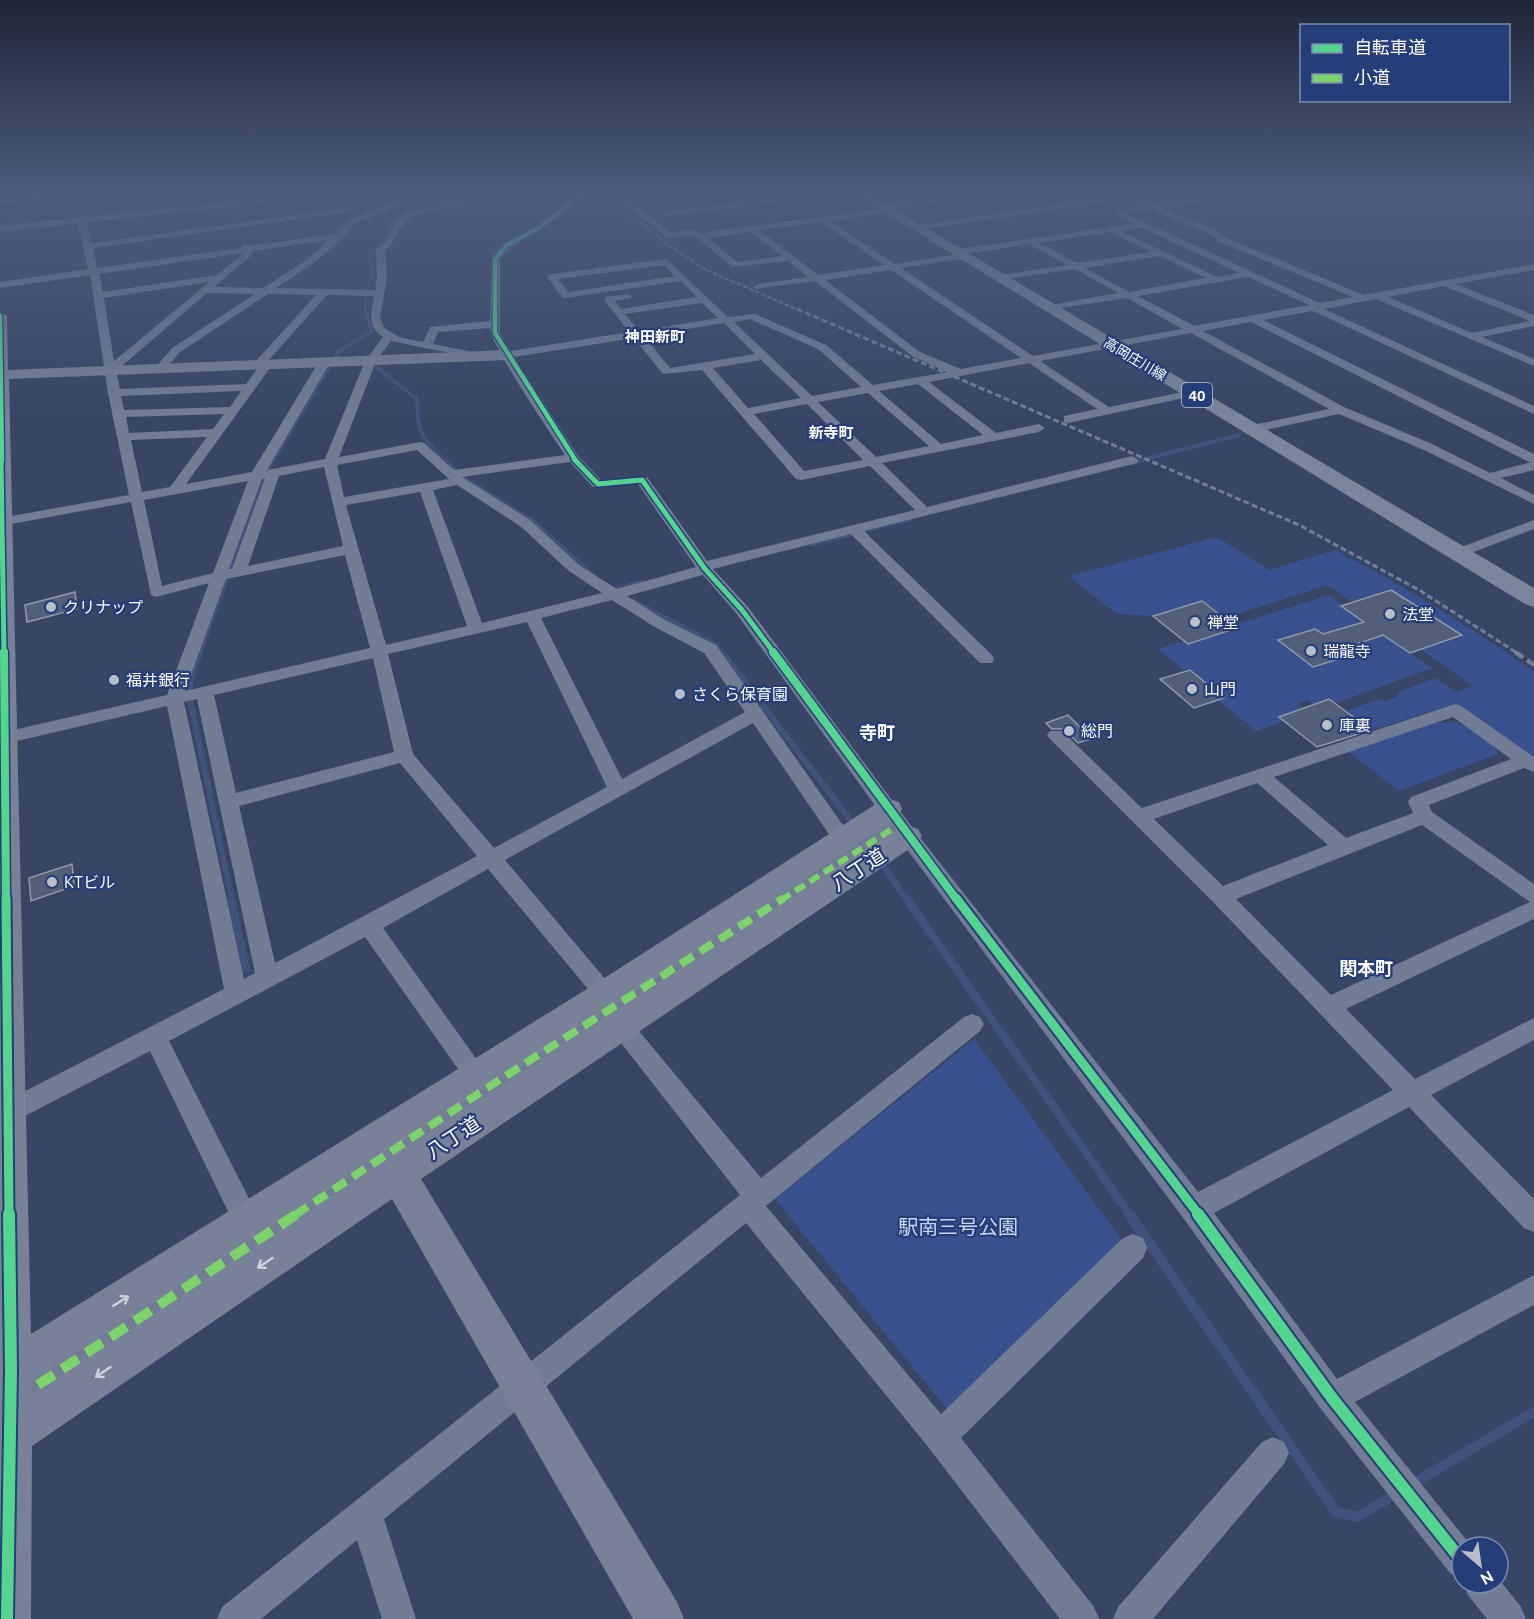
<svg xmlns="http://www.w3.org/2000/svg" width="1534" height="1619" font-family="Ubuntu,'Noto Sans JP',sans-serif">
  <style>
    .green { fill: #39528f; fill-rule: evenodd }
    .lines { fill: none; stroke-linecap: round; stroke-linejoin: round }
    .stream-far5 { stroke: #41527d; stroke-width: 3 }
    .stream-far4 { stroke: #41527d; stroke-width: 4 }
    .stream-far3 { stroke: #41527d; stroke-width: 4.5 }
    .stream-far2 { stroke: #41527d; stroke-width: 6 }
    .stream-far1 { stroke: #41527d; stroke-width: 8 }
    .stream { stroke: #41527d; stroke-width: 10 }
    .building { fill: #535e78; stroke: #8f98ac; stroke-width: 1.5 }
    .street { fill: #727c94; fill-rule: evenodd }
    .secondary { fill: #788198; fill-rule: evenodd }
    .primary { fill: #7b859b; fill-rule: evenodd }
    .rail-far2 { stroke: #747d94; stroke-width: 2; stroke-dasharray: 4.5 2; stroke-linecap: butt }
    .rail-far1 { stroke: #747d94; stroke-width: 3; stroke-dasharray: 6 3; stroke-linecap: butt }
    .rail { stroke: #747d94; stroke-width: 4.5; stroke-dasharray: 10 4.5; stroke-linecap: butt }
    .quiet-far2 { stroke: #7cd36c; stroke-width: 6; stroke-dasharray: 11 6; stroke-linecap: butt }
    .quiet-far1 { stroke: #7cd36c; stroke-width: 8; stroke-dasharray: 15 8; stroke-linecap: butt }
    .quiet { stroke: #7cd36c; stroke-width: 10; stroke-dasharray: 19 10; stroke-linecap: butt }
    .cycleway-far5-casing { stroke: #253d78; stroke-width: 5 }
    .cycleway-far4-casing { stroke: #253d78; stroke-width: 7 }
    .cycleway-far3-casing { stroke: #253d78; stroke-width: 8 }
    .cycleway-far2-casing { stroke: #253d78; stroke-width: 11 }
    .cycleway-far1-casing { stroke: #253d78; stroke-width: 13 }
    .cycleway-casing { stroke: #253d78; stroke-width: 16 }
    .cycleway-far5 { stroke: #53d58f; stroke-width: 4 }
    .cycleway-far4 { stroke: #53d58f; stroke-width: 4.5 }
    .cycleway-far3 { stroke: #53d58f; stroke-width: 5 }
    .cycleway-far2 { stroke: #53d58f; stroke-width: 8 }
    .cycleway-far1 { stroke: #53d58f; stroke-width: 9 }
    .cycleway { stroke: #53d58f; stroke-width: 12 }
    .oneway { stroke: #d0d3db }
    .poi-dot { fill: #b9bec9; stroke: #253d78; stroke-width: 2 }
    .labels { text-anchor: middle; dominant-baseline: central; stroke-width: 4.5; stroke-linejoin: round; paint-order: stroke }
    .far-street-label { font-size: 14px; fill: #fff; stroke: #253d78 }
    .far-neighbourhood-label { font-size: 15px; font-weight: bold; fill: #fff; stroke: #253d78 }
    .shield { fill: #253d78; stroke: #bec5d6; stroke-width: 1.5 }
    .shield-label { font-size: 15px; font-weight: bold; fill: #fff }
    .poi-label { font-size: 16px; fill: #fff; stroke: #253d78; text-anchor: start }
    .neighbourhood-label { font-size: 18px; font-weight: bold; fill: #fff; stroke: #253d78 }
    .near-street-label { font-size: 20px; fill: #fff; stroke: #253d78 }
    .near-park-label { font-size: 20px; fill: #cad6f3; stroke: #253d78 }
  </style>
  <rect width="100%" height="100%" fill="#384565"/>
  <!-- green -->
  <g class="green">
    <path d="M1217,537L1269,570L1335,550C1405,586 1470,627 1534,671V761L1456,704L1371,730L1346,711L1379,699L1384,702L1399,696L1396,693L1435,678L1456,692L1473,686L1328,585L1224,618L1153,616L1117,614L1069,576Z"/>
    <path d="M1329,595L1364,622L1358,624L1383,635L1432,668L1336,703L1329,699L1313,705L1308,700L1297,704L1302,708L1280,717L1284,721L1256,731L1218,700L1224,697L1190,670L1185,671L1158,649ZM1315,629L1351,655L1313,667L1279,641Z"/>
    <path d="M1455,722C1470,728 1493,738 1497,754L1399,791L1348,751L1436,723Z"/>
    <polygon points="974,1039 1124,1243 947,1409 775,1199"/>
  </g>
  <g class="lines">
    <!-- stream-far5 -->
    <g class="stream-far5">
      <polyline points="0,226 188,206 206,197"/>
      <polyline points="365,311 367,288 374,274 368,254 388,237 391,222 410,213 470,193"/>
    </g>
    <!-- stream-far4 -->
    <g class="stream-far4">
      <path d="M376,367L417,399C417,432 422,438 445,461"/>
      <polyline points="273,461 338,352 372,331 365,309"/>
      <polyline points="1138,461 1239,435"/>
    </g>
    <!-- stream-far3 -->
    <g class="stream-far3">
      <polyline points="444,459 461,476 534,522 588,571"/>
      <polyline points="1130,463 1144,459"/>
      <polyline points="813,544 910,519"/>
      <polyline points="615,589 642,582"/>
      <polyline points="632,600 717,645 723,653"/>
      <polyline points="200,653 263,478 274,459"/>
    </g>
    <!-- stream-far2 -->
    <g class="stream-far2">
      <polyline points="200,652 190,680 191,705 232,900"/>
      <polyline points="722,652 854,825"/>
      <polyline points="879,860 907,900"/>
    </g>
    <!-- stream-far1 -->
    <g class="stream-far1">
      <polyline points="231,898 246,969"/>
      <polyline points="906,898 1130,1215"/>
    </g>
    <!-- stream -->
    <g class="stream">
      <polyline points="1129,1214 1336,1512 1357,1517 1396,1494"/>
      <polyline points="1412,1484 1534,1412"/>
    </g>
  </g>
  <!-- building -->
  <g class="building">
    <polygon points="1391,590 1462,635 1410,653 1383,635 1342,649 1351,655 1313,667 1278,640 1315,629 1323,634 1364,622 1341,606"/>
    <polygon points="75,592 77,609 27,622 25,605"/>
    <polygon points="1202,601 1237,628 1188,644 1153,616"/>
    <polygon points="1190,670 1224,698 1194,708 1160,679"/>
    <polygon points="1329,699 1371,730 1317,747 1279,717"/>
    <polygon points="1068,715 1080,727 1091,739 1078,743 1064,729 1052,729 1046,723"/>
    <polygon points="72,864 74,886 31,901 29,878"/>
  </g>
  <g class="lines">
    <!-- street -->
    <g class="street">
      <path d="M322,193H345L341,195L87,222L91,243L347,208L351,210L347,212L93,248L97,268L241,248L245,244L249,246L334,234L350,219L417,193H427L356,223L343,238L314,263L276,288L375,290L377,279L376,250L388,239L397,219L406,213L455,202L474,193H483C465,212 435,205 413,216C398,223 398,241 385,251L387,279L380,317L384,328L399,337L423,342L430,327L490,321L492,257L504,243L536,226L579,193H588C565,221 522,233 500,259V333L510,351L629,332L605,301V297L631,294V298L615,301L621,309L697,297L681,281L565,298L562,297L547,277L552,274L666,259L728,317L755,314L826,345L873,385L947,372L912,356L815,281L755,289L753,287L758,284L808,277L788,261L732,267L698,238L691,236L667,238L611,193H620L672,233L691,230L701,233L881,209V205H884L982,193H1003L891,209V212H888L830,221L895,264L957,254L954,252L958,249L1134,224L1112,212L1144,206L1128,199L916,230L915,228L919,225L1128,194L1159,193L1139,198L1154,204L1237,193H1255L1251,195L1163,208L1218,231L1226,238L1364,295L1534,264V270L1455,284L1534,315V326L1482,337L1534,359V366L1376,299L1324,309L1534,406V414L1313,311L1263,320L1534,454V470L1501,478L1534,495V504L1424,450L1339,414L1252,433L1248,432L1246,429L1248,426L1329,409L1191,333L1040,361L1109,407L1193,390L1199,393L1193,396L1068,423L1064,422V416L1097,409L1029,363L929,382L996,433L1039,424L1045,428L1039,432L882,463L927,507L1132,456L1138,460L1137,463L864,531L992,655L994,659L992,663H980L851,534L713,569L748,607L915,831L1198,1192L1393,1090L1213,902L1050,739L1047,735L1050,731H1062L1142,808L1455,704L1461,706L1534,757V772L1524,768L1429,805L1432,812L1534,884V919L1346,1009L1415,1079L1534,1018V1040L1431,1095L1534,1199V1232L1524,1228L1409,1107L1214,1213L1337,1379L1534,1275V1305L1355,1402L1472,1547H1462V1578L1450,1573L1321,1409L1184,1219L897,836L513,1085L49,1396L38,1400L27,1396L23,1385L27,1374L243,1234L238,1232L150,1051L0,1129V1104L224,989L167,706L0,745V733L167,695L209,583L156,597L151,595L131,502L0,526V518L129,495L108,393L90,275L0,288V282L88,269L78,223L0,232V226ZM1152,209L1212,235L1220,242L1353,297L1320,303L1125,213ZM821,222L884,265L818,275L759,230ZM1143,228L1239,273L1217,277L1121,231ZM750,232L782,256L737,262L708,238ZM1110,232L1151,252L1077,263L1039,243ZM328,240L308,259L263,288L214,287L252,255V251ZM1029,244L1067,265L1002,275L999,276V280L1075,269L1118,293L1051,305L1046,308L1047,310L1127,298L1182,329L1033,356L901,268L967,258L969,256L965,254ZM244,253L217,275L103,292L99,274ZM1160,256L1206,278L1129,292L1085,268ZM664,265L675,276L568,292L558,279ZM891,270L1021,358L961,369L920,352L825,280ZM1248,277L1309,305L1194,326L1138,296ZM209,282L202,288L114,361L104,298ZM1444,286L1530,321L1472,333L1388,297ZM207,293L255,294L172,348L155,368L157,370H165L180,352L268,294L316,295L254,363L252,365L258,368L246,384L120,389L116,371ZM327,295L374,296C371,312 367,327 383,337L365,361L325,459L267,470L330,363L324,360L318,363L252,472L186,484L272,365L267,362ZM702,303L718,318L639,331L625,314ZM750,319L818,349L861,387L812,396L734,322ZM1251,322L1529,462H1532L1490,473L1432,444L1344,407L1203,331ZM724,323L755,354L670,368L644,336ZM490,328C490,345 552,435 565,455L454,470L424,443L420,442L339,457L376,361L391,341L479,359L483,358V354L433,344L438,332ZM634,338L663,374L702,370L796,479L801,480L870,466L915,510L707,561L647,477L601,480L578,456L514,357ZM761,360L801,398L748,408L713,368ZM918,384L983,435L941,444L879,391ZM241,391L230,407L124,410L121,396ZM868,393L929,446L876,457L818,402ZM807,404L863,460L804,471L754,414ZM224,414L213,429L129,433L126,417ZM207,437L170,487L142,492L131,440ZM417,450L449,479L344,497L337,465ZM570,462L593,487L638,484L696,567L617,589L579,565L530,520L462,477ZM324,467L343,546L248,566L279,476ZM265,478L232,569H229L262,479ZM248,481L213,573L162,586L144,500ZM457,485L520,526L569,571L602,593L482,623L433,490ZM420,492L467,626L386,645L346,505ZM345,555L370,648L185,691L226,579ZM703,575L736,613L887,822L617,993L505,860L753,723L835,843L842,845L849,843L852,838L716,645L665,620L627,596ZM612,600L653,626L704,653L745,712L622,779L541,618ZM527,622L607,787L494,848L413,754L388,654ZM373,658L394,752L236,793L214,695ZM197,699L255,973L244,979L184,702ZM1453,717L1511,759L1411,797L1408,802L1413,813L1346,838L1274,777ZM400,763L477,856L275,963L239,806ZM1257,783L1328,845L1223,886L1154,819ZM1422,825L1530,902L1331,995L1236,899ZM488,869L598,1001L602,1002L487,1074L383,928ZM365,937L470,1086L261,1222L169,1041Z"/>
      <polygon points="381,193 404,193 400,195 343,201 339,199"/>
      <path d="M621,193H654C647,197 628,197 621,193Z"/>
      <polygon points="1531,195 1534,195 1534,200 1530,198"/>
      <polygon points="778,198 781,198 781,202 662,216 658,214 662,212"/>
      <polygon points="1534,520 1534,529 1463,556 1453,556 1451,553 1453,550"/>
      <polygon points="972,1014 980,1017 984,1024 980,1031 766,1206 941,1414 1123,1238 1133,1234 1143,1238 1147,1248 1143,1258 961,1438 1094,1607 1099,1619 1060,1619 929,1448 746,1223 384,1519 416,1619 382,1619 357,1540 261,1619 217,1619 222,1607 740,1195 614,1034 610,1027 614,1020 622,1017 630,1020 761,1178 964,1017"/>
      <polygon points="1273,1437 1284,1442 1289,1453 1284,1464 1153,1619 1113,1619 1118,1607 1262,1442"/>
      <polygon points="1498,1578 1521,1607 1526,1619 1487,1619 1468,1595 1463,1583 1498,1583"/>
    </g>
    <!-- secondary -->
    <g class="secondary">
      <polygon points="52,193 88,193 83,196 0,204 0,198"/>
      <path d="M0,312L7,316L8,370L507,350L515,355L507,360L9,379L31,1334L595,984L879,802L889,799L899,802L902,809L899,816L617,1004L402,1142L405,1148L898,829L908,826L918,829L922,836L918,843L421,1179L677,1602L684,1619H633L392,1199L32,1446L31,1619H0ZM373,1161L376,1166L32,1395V1381Z"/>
    </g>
    <!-- primary -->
    <polygon class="primary" points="853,193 867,193 1534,588 1534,607 1525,604"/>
    <!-- rail-far2 -->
    <polyline class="rail-far2" points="603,193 667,244 706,270 801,311"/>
    <!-- rail-far1 -->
    <polyline class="rail-far1" points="797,309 1299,525 1419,590 1517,653"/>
    <!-- rail -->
    <polyline class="rail" points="1515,652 1534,665"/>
    <!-- quiet-far2 -->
    <polyline class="quiet-far2" points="781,900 900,824"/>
    <!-- quiet-far1 -->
    <polyline class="quiet-far1" points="295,1215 504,1077 784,898"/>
    <!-- quiet -->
    <polyline class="quiet" points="38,1385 297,1214"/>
    <!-- cycleway-far5 casing -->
    <g class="cycleway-far5-casing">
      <polyline id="cycleway-far5" points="495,311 495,259 507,245 539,228 584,193"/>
    </g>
    <!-- cycleway-far4 casing -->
    <g class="cycleway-far4-casing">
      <g id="cycleway-far4">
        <polyline points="495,309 495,333 576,461"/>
        <polyline points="0,316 2,461"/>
      </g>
    </g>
    <!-- cycleway-far3 casing -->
    <g class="cycleway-far3-casing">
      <g id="cycleway-far3">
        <polyline points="1,459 4,653"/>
        <polyline points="574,459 598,484 642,480 705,569 742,610 774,653"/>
      </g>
    </g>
    <!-- cycleway-far2 casing -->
    <g class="cycleway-far2-casing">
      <g id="cycleway-far2">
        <polyline points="4,652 6,900"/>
        <polyline points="773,652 957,900"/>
      </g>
    </g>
    <!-- cycleway-far1 casing -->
    <g class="cycleway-far1-casing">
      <g id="cycleway-far1">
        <polyline points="6,898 9,1215"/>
        <polyline points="956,898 1199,1215"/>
      </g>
    </g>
    <!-- cycleway casing -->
    <g class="cycleway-casing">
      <g id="cycleway">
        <polyline points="1198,1214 1332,1398 1462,1561"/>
        <polyline points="7,1619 11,1370 9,1214"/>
      </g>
    </g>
    <!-- cycleway-far5 -->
    <use href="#cycleway-far5" class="cycleway-far5"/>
    <!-- cycleway-far4 -->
    <use href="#cycleway-far4" class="cycleway-far4"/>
    <!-- cycleway-far3 -->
    <use href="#cycleway-far3" class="cycleway-far3"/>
    <!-- cycleway-far2 -->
    <use href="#cycleway-far2" class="cycleway-far2"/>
    <!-- cycleway-far1 -->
    <use href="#cycleway-far1" class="cycleway-far1"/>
    <!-- cycleway -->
    <use href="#cycleway" class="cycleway"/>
  </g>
  <!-- one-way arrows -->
  <defs><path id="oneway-shaft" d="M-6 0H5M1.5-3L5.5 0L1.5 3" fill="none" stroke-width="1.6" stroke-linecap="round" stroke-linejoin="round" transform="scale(1.5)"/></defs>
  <g class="oneway">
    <use href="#oneway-shaft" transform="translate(265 1263) rotate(146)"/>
    <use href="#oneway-shaft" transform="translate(121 1301) rotate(-32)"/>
    <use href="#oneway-shaft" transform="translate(103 1372) rotate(146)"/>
  </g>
  <!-- sky -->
  <linearGradient id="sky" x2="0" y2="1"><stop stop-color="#1f2638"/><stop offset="0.46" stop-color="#4d5c7e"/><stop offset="1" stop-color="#4d5c7e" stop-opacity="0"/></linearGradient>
  <rect width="1534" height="419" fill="url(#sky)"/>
  <!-- markers -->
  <g class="poi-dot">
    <circle cx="51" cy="607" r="6"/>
    <circle cx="1390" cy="614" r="6"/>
    <circle cx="1195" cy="622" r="6"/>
    <circle cx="1311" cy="651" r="6"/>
    <circle cx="114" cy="680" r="6"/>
    <circle cx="1192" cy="689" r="6"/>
    <circle cx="680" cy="694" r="6"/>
    <circle cx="1327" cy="725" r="6"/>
    <circle cx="1069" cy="731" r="6"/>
    <circle cx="52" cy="882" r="6"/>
  </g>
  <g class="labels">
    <!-- far-street labels -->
    <g class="far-street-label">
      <text transform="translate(1135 359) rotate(31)">高岡庄川線</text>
    </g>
    <!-- far-neighbourhood labels -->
    <g class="far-neighbourhood-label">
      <text x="655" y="336">神田新町</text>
      <text x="831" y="432">新寺町</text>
    </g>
    <!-- shield labels -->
    <rect class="shield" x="1182" y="383" width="30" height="24" rx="4.5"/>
    <g class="shield-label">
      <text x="1197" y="395">40</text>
    </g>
    <!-- poi labels -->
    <g class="poi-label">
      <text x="63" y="607">クリナップ</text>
      <text x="1402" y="614">法堂</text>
      <text x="1207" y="622">禅堂</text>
      <text x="1323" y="651">瑞龍寺</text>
      <text x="126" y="680">福井銀行</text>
      <text x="1204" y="689">山門</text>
      <text x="692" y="694">さくら保育園</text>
      <text x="1339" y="725">庫裏</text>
      <text x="1081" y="731">総門</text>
      <text x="64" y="882">KTビル</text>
    </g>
    <!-- neighbourhood labels -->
    <g class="neighbourhood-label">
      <text x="877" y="732">寺町</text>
      <text x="1366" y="968">関本町</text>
    </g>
    <!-- near-street labels -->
    <g class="near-street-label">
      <text transform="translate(858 869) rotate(-33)">八丁道</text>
      <text transform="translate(453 1137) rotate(-33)">八丁道</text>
    </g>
    <!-- near-park labels -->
    <g class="near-park-label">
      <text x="958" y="1226">駅南三号公園</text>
    </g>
  </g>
  <!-- legend -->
  <rect x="1300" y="24" width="210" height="78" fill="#253d78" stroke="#7c8bae" stroke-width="1.5"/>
  <rect x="1312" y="44" width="30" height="9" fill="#53d58f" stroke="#7c8bae" stroke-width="1.5"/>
  <text x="1354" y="54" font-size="18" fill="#ffffff">自転車道</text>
  <rect x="1312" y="74" width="30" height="9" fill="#7cd36c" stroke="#7c8bae" stroke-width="1.5"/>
  <text x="1354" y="84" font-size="18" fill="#ffffff">小道</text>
  <!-- north arrow -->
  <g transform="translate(1480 1565) rotate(151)"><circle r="28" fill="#253d78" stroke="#7c8bae" stroke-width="1.5"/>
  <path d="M0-4.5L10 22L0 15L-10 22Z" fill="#b9bec9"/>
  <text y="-9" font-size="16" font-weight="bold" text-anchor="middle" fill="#ffffff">N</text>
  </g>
</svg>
